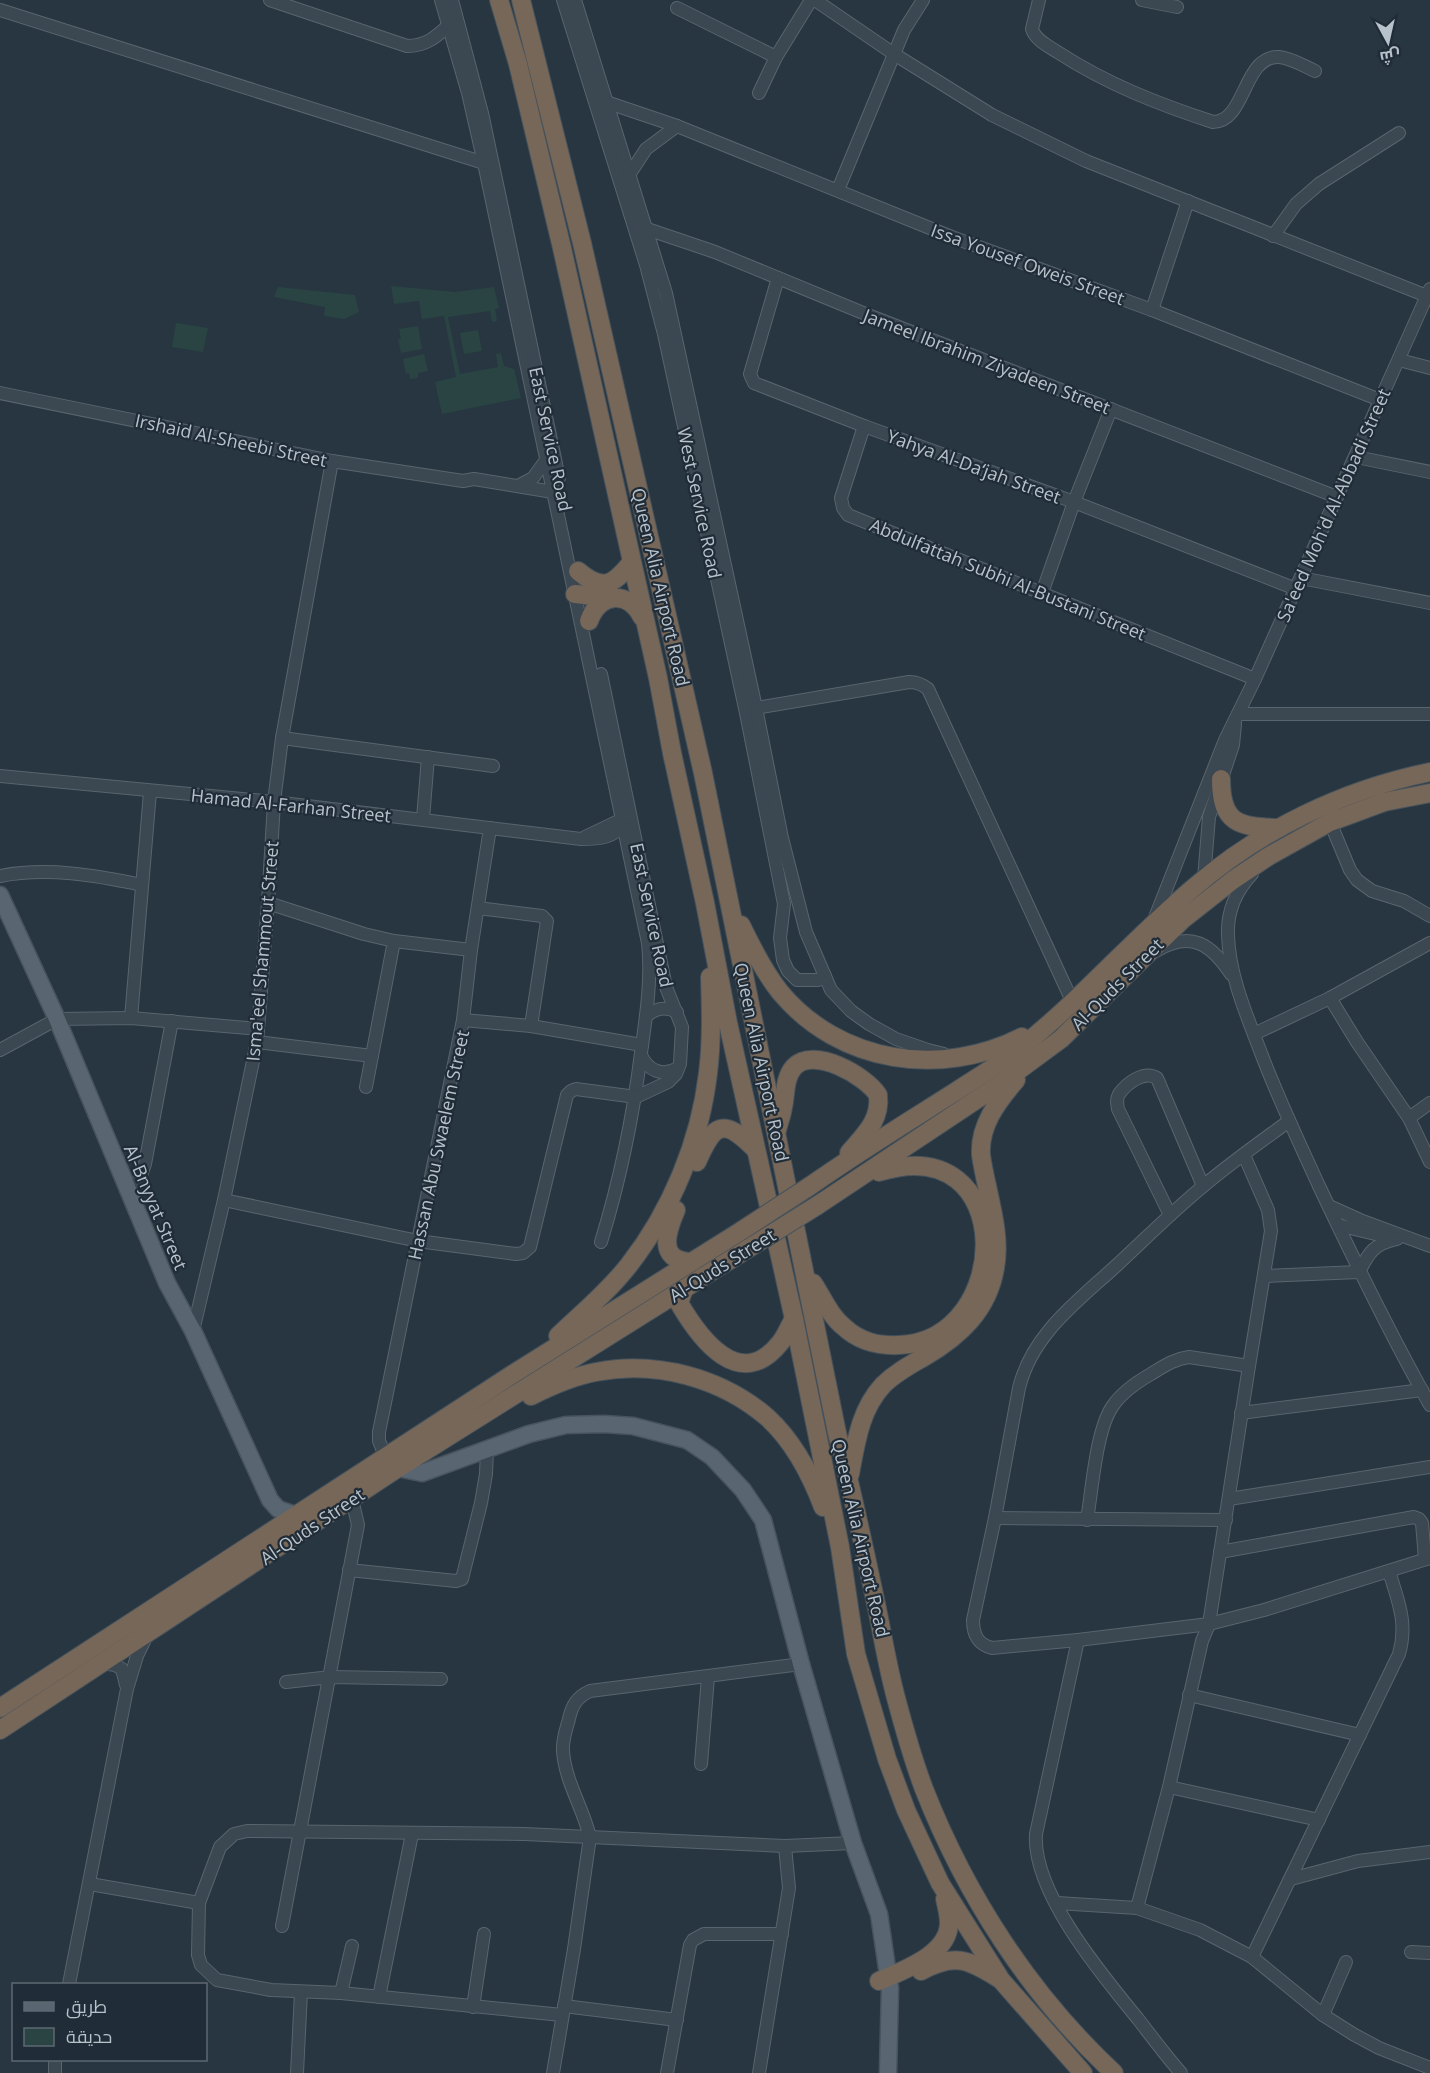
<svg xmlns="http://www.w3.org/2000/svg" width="1430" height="2073" font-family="'Open Sans',Cairo,sans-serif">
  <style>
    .green { fill: #2a4443 }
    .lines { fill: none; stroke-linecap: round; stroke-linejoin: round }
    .minor-casing { stroke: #59656e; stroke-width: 14 }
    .major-casing { stroke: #48535d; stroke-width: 19 }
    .highway-casing { stroke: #46525b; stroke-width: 20 }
    .minor { stroke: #3b4751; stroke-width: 12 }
    .major { stroke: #596671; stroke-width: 16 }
    .highway { stroke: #776759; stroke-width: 18 }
    .highway-bridge-casing { stroke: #46525b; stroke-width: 20; stroke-linecap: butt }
    .highway-bridge { stroke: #776759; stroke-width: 18 }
    .labels { text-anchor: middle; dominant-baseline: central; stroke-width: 4.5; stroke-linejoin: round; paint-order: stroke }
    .street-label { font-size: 18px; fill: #b8c2cb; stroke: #202c37 }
  </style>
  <rect width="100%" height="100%" fill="#273641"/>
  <!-- green -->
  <g class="green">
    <polygon points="391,286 455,292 494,287 499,308 495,309 497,321 492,322 490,311 448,317 460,374 498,367 496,354 501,353 504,366 514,369 521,398 442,414 435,382 456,377 444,316 422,319 419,301 394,304"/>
    <polygon points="278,287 355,295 359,312 344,319 324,316 325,307 274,297"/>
    <polygon points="176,323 208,328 203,352 172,347"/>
    <polygon points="418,326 422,349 401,353 398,339 401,339 399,329"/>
    <polygon points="478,330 482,351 464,354 460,333"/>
    <polygon points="424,354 428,371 418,373 418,378 410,379 409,373 406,374 403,359"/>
  </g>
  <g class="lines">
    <!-- minor casing -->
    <g class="minor-casing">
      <g id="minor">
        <path d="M270,0L407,46C426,46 436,37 449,25"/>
        <path d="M441,0L468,93L484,163L648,943C652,979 646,1017 641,1053C633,1117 620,1180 601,1242"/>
        <polyline points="452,0 482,113 559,478"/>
        <polyline points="563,0 646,265 664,334 746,713 784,904 780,938 783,960 788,971 797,980 818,980 825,976"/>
        <polyline points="575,0 666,293 756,708 782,838 806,932 831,990 851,1011 869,1024 896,1039 928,1050 944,1054"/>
        <polyline points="815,0 894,54 992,115 1086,161 1427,296"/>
        <path d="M1039,0L1032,29C1035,40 1050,47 1059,53C1107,84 1158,104 1213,122C1246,122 1243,55 1279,57C1291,58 1304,66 1315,71"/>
        <polyline points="1142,0 1177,7"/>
        <polyline points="677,8 776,57"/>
        <polyline points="0,10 484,163"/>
        <polyline points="759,93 776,57 811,0"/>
        <polyline points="600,102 606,102 677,126 952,237 1152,310 1380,400"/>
        <polyline points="629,175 646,149 677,126"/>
        <polyline points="838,190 904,30 923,0"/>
        <polyline points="643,230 647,229 715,252 868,315 1337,497"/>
        <polyline points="1273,236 1296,204 1319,184 1399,133"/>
        <polyline points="778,278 750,374 754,383 864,426 1074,502 1296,589"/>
        <polyline points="1152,310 1188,201"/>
        <polyline points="1399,360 1430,368"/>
        <polyline points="0,393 332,461 463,481 474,479 559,493"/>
        <polyline points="864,426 841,498 843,508 848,515 1255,679"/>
        <polyline points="1356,457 1430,472"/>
        <polyline points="518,486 533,478 546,460"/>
        <polyline points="1301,578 1430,603"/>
        <polyline points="1042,593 1074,502 1111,409"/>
        <polyline points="601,674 666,987 682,1027 680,1064 676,1074 668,1082 636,1097"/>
        <path d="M756,708L909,682C917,682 922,684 928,689L1073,1003"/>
        <polyline points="1238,714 1430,714"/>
        <polyline points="282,738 493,766"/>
        <path d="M0,776L274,802L581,839C600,839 613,838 626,823"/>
        <polyline points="423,819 428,757"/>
        <polyline points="1330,822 1350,870 1357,880 1372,891 1404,901 1430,916"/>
        <polyline points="585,837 629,816"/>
        <path d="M1252,874C1235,892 1227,911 1228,935C1229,975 1247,1016 1261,1053C1278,1098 1299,1142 1319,1186C1354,1260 1390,1334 1430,1405"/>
        <path d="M0,876C47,867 95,875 142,885"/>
        <polyline points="1204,879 1209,817 1233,745 1235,724"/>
        <polyline points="268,903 364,934 394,941"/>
        <polyline points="478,908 542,916 547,921 531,1026"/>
        <polyline points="1154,920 1225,740 1255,679 1430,289"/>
        <path d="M1156,951C1191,930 1211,944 1231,974"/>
        <polyline points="1330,998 1357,1042 1409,1118 1430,1162"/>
        <path d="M646,1016C656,1008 665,1006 677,1012"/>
        <polyline points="131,1018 150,792"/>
        <polyline points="463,1020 531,1026 642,1045"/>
        <polyline points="1254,1034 1330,998 1430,943"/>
        <polyline points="257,1042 372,1056"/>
        <polyline points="0,1050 57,1019 131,1018 258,1029"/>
        <path d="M641,1055C648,1071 663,1077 678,1068"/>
        <polyline points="366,1087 394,941 471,950"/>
        <polyline points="1409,1118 1430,1103"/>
        <path d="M1289,1121C1259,1143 1229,1164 1201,1188C1172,1212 1145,1239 1117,1265C1078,1301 1032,1334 1019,1388L995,1518L973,1620C973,1634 977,1644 992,1648L1078,1640L1209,1624L1264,1610L1430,1558"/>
        <polyline points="129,1190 139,1181 145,1164 172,1021"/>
        <polyline points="224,1200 418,1241 516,1254 523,1253 530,1247 567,1095 571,1091 576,1089 636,1097"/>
        <polyline points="1329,1206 1360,1220 1430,1246"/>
        <path d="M1170,1215L1118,1109C1117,1104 1116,1099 1119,1094C1127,1083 1144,1070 1157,1078L1203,1186"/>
        <polyline points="1338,1225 1392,1238"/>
        <path d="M1265,1276L1359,1272C1369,1252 1374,1244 1397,1239"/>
        <polyline points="193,1331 224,1200 257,1042 268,903 274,802 282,738 332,461"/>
        <polyline points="1241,1413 1422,1390"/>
        <polyline points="386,1458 379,1441 379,1432 463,1020 471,950 490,828"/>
        <polyline points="1229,1499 1430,1467"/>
        <polyline points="995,1518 1226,1520"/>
        <path d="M1087,1520C1092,1490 1096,1431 1112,1407C1121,1393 1137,1382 1151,1374C1164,1366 1174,1359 1189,1357L1249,1366L1271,1231L1268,1210L1244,1155"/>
        <polyline points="1220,1552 1414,1517 1419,1519 1422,1523 1425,1559"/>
        <polyline points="349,1570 456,1581 462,1579 481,1503 486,1474 487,1450"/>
        <path d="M1078,1640L1036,1834C1032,1892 1102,1975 1138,2019C1152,2037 1166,2056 1181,2073"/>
        <polyline points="103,1663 115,1665 122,1669 126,1685"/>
        <polyline points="286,1682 331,1677 441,1679"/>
        <polyline points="1189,1695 1360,1735"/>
        <polyline points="701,1764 708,1677"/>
        <polyline points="1169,1787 1319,1820"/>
        <polyline points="1291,1879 1358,1861 1430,1852"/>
        <polyline points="90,1884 199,1903"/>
        <polyline points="1057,1903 1137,1908 1200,1930 1252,1957 1323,2015 1353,2034 1379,2048 1430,2068"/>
        <polyline points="1137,1908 1169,1787 1202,1641 1209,1624 1249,1366"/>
        <polyline points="282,1926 358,1525 352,1499"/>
        <polyline points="1411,1952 1430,1953"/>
        <path d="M1252,1957L1399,1654C1408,1623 1398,1601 1389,1571"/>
        <polyline points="69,1984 127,1689 137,1656 147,1635"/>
        <polyline points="341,1993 352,1946"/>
        <polyline points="379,1997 412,1834"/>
        <polyline points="564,2006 677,2020"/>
        <polyline points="473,2007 484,1934"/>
        <polyline points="562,2015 341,1993 271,1990 217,1980 201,1965 198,1955 199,1903 220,1847 234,1834 247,1831 524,1834 785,1846 853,1843"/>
        <polyline points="1323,2015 1346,1962"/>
        <polyline points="55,2073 55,2060"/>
        <polyline points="297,2073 301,1992"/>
        <path d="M553,2073L574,1949L590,1837C583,1808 565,1781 563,1751C562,1741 566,1730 569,1719C572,1705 577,1697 590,1691L801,1664"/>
        <polyline points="667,2073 690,1945 693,1940 704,1934 782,1934"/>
        <polyline points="759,2073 789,1888 785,1846"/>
      </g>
    </g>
    <!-- major casing -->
    <g class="major-casing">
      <g id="major">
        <polyline points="0,895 57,1019 167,1283 193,1331 270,1500 278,1509 298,1516"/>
        <polyline points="398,1468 422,1473 529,1434 566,1425 604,1424 633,1426 687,1440 712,1457 743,1490 763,1520 801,1664 853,1843 879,1914 890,1988 888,2073"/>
      </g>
    </g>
    <!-- highway casing -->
    <g class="highway-casing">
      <g id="highway">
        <polyline points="499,0 518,64 562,248 658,678 672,753 705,903 728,1023 794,1319 840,1547 856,1654 887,1759 906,1810 940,1883 1001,1980 1083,2073"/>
        <path d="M521,0L582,243L703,773L837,1433C853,1494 866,1556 879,1618C884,1645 889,1672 896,1698C904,1728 913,1760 924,1789C966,1896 1030,1995 1114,2073"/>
        <path d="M578,571C603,592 613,585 631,563"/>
        <polyline points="575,594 613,598"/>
        <path d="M589,621C599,592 629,590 642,617"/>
        <path d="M1221,779C1221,824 1239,827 1279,828"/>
        <path d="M741,925C752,948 764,972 780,992C840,1064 941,1078 1022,1037"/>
        <path d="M777,1130C779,1122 782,1115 783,1107C786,1095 784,1078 794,1067C814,1046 866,1076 878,1095C881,1121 864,1135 849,1153"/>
        <path d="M697,1162C714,1123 723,1117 755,1149"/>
        <path d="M810,1186C857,1153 906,1123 955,1092C976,1078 999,1065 1019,1049C1081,1000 1132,940 1192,889C1260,830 1342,790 1430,772"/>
        <polyline points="818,1205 1000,1084 1061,1039 1182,920 1233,880 1269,856 1330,822 1384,802 1430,793"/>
        <path d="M676,1210C667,1231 656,1261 692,1262"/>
        <path d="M813,1283C823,1298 830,1316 844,1327C860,1342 878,1346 899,1345C1014,1341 1019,1128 879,1172"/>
        <path d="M684,1289L679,1303C700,1339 740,1393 780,1343C786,1336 789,1326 794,1319"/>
        <path d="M558,1336C582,1313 608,1292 629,1265C671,1211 700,1142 708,1073C712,1041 711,1009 710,977"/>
        <path d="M531,1396C551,1386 574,1376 596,1372C656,1360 722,1378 768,1418C794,1442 811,1475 823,1507"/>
        <path d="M850,1474C856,1442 860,1410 883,1385C895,1373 910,1365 924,1357C960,1336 988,1310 995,1268C1002,1232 986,1191 981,1155C979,1126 997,1102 1016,1080"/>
        <polyline points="0,1708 513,1374 741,1231"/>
        <polyline points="0,1730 398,1468 749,1248"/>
        <path d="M921,1971C954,1953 968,1959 998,1978"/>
        <path d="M879,1981C904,1970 949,1954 949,1923C949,1915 947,1907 945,1899"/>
      </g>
    </g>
    <!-- minor -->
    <use href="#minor" class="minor"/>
    <!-- major -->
    <use href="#major" class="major"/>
    <!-- highway -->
    <use href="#highway" class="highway"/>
    <!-- highway-bridge casing -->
    <g class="highway-bridge-casing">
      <g id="highway-bridge">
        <polyline points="741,1231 810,1186"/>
        <polyline points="749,1248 818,1205"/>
      </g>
    </g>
    <!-- highway-bridge -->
    <use href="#highway-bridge" class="highway-bridge"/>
  </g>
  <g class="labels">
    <!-- street labels -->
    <g class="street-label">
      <text transform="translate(1028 264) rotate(20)">Issa Yousef Oweis Street</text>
      <text transform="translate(987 361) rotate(21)">Jameel Ibrahim Ziyadeen Street</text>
      <text transform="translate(551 439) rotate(78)">East Service Road</text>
      <text transform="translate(231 440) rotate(12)">Irshaid Al-Sheebi Street</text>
      <text transform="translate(974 466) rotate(20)">Yahya Al-Da‘jah Street</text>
      <text transform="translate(700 503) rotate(78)">West Service Road</text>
      <text transform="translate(1333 505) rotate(-66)">Sa'eed Moh'd Al-Abbadi Street</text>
      <text transform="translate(1008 579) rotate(22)">Abdulfattah Subhi Al-Bustani Street</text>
      <text transform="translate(661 587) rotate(77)">Queen Alia Airport Road</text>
      <text transform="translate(291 805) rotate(6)">Hamad Al-Farhan Street</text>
      <text transform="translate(652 915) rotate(78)">East Service Road</text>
      <text transform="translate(262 951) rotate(-85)">Isma'eel Shammout Street</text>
      <text transform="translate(1117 984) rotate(-45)">Al-Quds Street</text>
      <text transform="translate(762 1062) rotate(78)">Queen Alia Airport Road</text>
      <text transform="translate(438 1145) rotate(-78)">Hassan Abu Swaelem Street</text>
      <text transform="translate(156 1207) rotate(67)">Al-Bnyyat Street</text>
      <text transform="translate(722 1265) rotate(-32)">Al-Quds Street</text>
      <text transform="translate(312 1526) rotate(-34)">Al-Quds Street</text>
      <text transform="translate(861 1538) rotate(77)">Queen Alia Airport Road</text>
    </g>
  </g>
  <!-- legend -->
  <rect x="12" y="1983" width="195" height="78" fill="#202c37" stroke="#5d6872" stroke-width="1.5"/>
  <rect x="24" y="2002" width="30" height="9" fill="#596671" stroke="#5d6872" stroke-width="1.5"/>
  <text x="66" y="2013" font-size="18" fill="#b8c2cb">طريق</text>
  <rect x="24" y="2028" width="30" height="18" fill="#2a4443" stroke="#5d6872" stroke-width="1.5"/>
  <text x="66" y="2043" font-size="18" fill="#b8c2cb">حديقة</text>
  <!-- north arrow -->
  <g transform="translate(1388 42) rotate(172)" stroke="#202c37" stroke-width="4.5" paint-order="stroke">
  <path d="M0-4.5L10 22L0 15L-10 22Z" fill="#b8c2cb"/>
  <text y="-9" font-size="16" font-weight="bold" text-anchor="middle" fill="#b8c2cb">ش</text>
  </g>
</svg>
